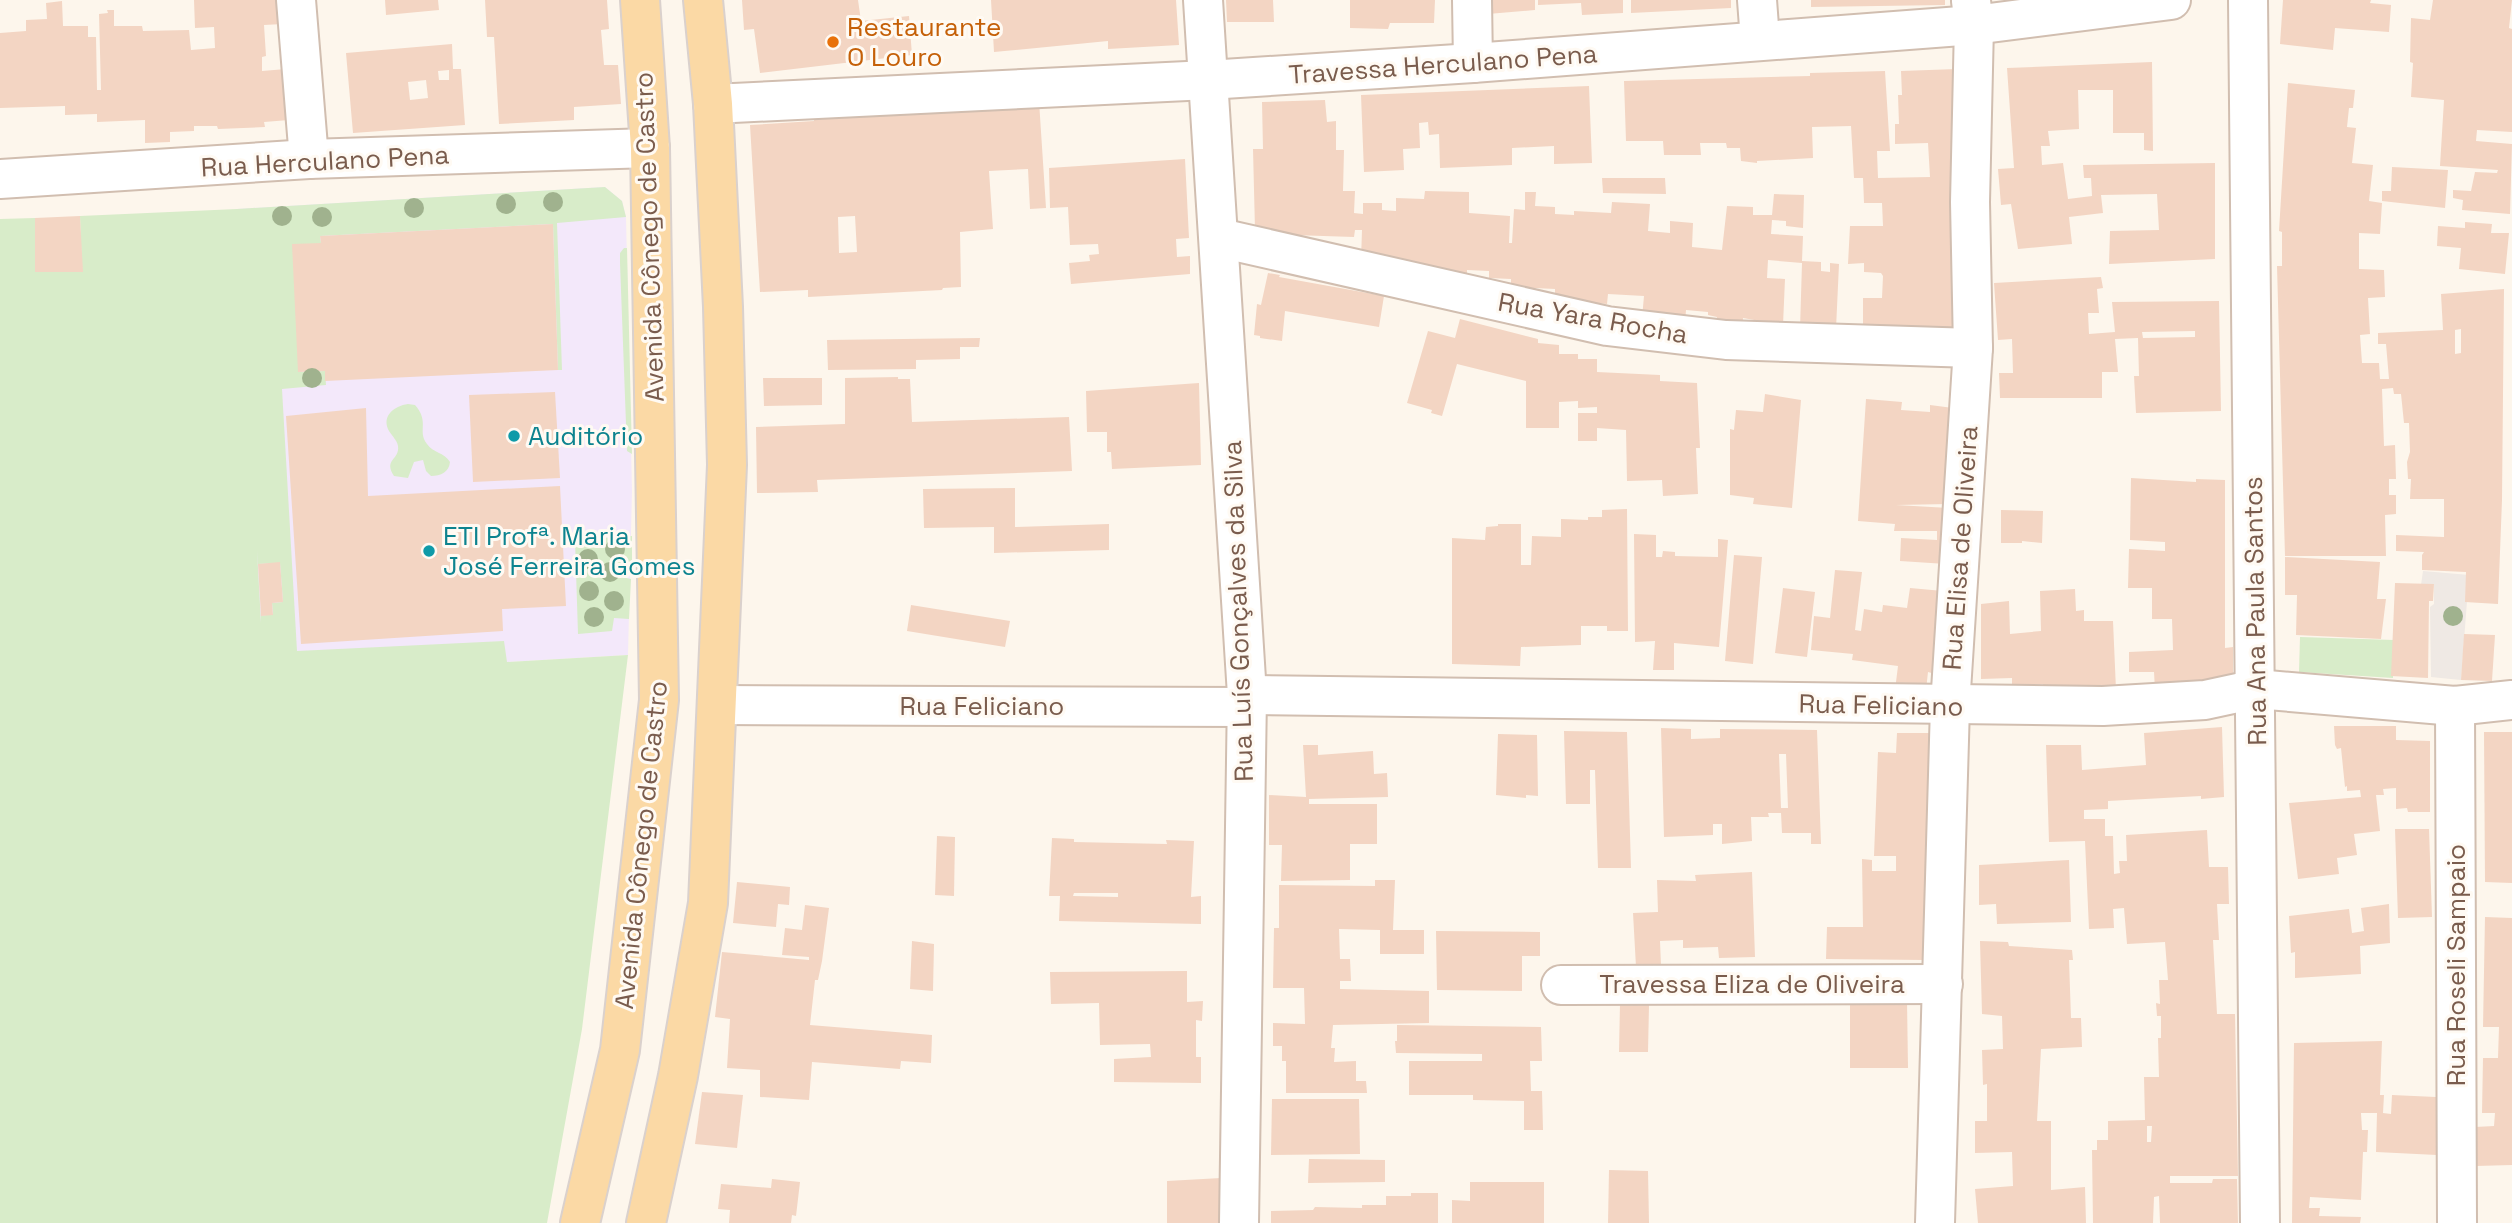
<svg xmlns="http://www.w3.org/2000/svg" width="2512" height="1223" font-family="'Space Grotesk',sans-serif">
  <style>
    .industrial { fill: #efe9e4 }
    .education { fill: #f3e8fa }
    .green { fill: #d8ecc9; fill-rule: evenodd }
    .building { fill: #f3d5c3; fill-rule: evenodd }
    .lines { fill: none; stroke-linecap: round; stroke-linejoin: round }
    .minor-casing { stroke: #d1beb0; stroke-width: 42 }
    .major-casing { stroke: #dad1cd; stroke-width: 42 }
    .minor { stroke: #fff; stroke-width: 38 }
    .major { stroke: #fbd9a5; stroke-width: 38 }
    .tree { fill: #a0b28e }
    .food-dot { fill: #e8710a; stroke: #fffaf3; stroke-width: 2.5 }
    .culture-dot { fill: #0f9aa8; stroke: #fffaf3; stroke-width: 2.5 }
    .labels { text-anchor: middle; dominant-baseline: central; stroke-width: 6; stroke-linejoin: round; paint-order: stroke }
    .food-label { font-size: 26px; fill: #c56008; stroke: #fffaf3; text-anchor: start }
    .street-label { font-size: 26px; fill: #7a5c4d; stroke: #fffaf3 }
    .culture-label { font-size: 26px; fill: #0d838f; stroke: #fffaf3; text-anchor: start }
  </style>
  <rect width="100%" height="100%" fill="#fdf6ec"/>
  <!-- industrial -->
  <polygon class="industrial" points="2423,571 2469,575 2461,680 2431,677 2430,607 2434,604 2434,585 2421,585"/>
  <!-- education -->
  <polygon class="education" points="605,187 622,201 626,217 632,491 628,655 263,676 237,209"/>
  <!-- green -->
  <g class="green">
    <path d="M605,187L622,201L626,217L557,223L562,370H558L553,224L320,236L321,243L298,372L325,371L326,385L282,389L297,651L504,641L507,662L628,655L582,1029L547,1223H0V219L35,218V272H82L80,216L237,209ZM257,550L258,564L280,563L283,602L272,603L273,614L261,616V623Z"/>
    <polygon points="624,248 627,248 632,454 627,451 620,263 620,253"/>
    <path d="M408,404L415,405C430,422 417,431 427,444C433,453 444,452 450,462C449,472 441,476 431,476L426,471L423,460L414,462L408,478L394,476C383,459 400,460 398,446C397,440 392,436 389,431C381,416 394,406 408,404Z"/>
    <polygon points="632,536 632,562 623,562 622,577 631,579 629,619 614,618 612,631 578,634 575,540"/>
    <polygon points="2300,637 2394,640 2393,678 2299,672"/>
  </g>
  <!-- building -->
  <g class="building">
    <polygon points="194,0 282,0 283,24 264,25 266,56 262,57 262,71 286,69 289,120 264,122 265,127 218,129 217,126 194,126 194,131 170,132 170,142 145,143 145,120 97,122 97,114 65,115 65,106 0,108 0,33 26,31 26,20 47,19 46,3 62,1 63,26 88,26 88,37 96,37 97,90 101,90 99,14 108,13 107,10 114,10 114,26 142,26 143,31 189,30 191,50 215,48 214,27 195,28"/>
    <polygon points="385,0 438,0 439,10 386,15"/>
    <polygon points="485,0 607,0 609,29 601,30 604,65 618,65 621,104 574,107 574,120 499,124 494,37 487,37"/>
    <polygon points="742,0 858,0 861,21 909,16 912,55 760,73 754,29 744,30"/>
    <polygon points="991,0 1176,0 1179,45 1108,49 1108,41 994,52"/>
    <polygon points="1226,0 1273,0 1274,22 1227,22"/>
    <polygon points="1350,0 1435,0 1434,23 1390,23 1388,29 1350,28"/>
    <polygon points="1489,0 1535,0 1535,10 1488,14"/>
    <polygon points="1538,0 1623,0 1623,13 1582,15 1581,3 1538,5"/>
    <polygon points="1631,0 1731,0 1731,8 1631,13"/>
    <polygon points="1811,0 1945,0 1945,5 1811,7"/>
    <polygon points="2283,0 2371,0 2370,3 2391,5 2389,32 2335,28 2333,50 2280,44"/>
    <polygon points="2433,0 2512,0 2509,28 2512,29 2512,132 2477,130 2476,141 2512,144 2510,214 2462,210 2463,200 2453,198 2453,190 2471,191 2475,172 2497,173 2498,170 2440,166 2444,100 2411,97 2413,63 2410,62 2411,18 2430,20"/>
    <path d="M452,44L453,69H461L465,125L353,133L346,53ZM449,70V80H439L438,71ZM426,80L428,98L410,100L408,82Z"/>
    <polygon points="2152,62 2153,151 2144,150 2144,133 2113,133 2113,90 2078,90 2079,129 2048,131 2050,146 2041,146 2042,165 2063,163 2068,199 2092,196 2091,178 2084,178 2083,165 2215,163 2215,259 2109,264 2110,231 2159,230 2157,194 2101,195 2103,213 2069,217 2072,244 2018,249 2011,204 2001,205 1998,169 2014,168 2007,68"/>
    <polygon points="1957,69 1957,203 1953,333 1863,330 1863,298 1882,298 1883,276 1881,273 1864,272 1864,263 1848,264 1850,226 1883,226 1882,203 1864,203 1863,178 1854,178 1851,126 1812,127 1813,158 1757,161 1757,163 1741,161 1740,148 1727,148 1726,143 1700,143 1701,155 1664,155 1663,141 1626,141 1624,81 1810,76 1810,73 1885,71 1890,151 1877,151 1878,178 1930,177 1928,143 1895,144 1895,124 1899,124 1898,95 1902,95 1901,71"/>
    <path d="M2288,83L2355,90L2353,108H2349L2347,127L2356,128L2352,163L2373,165L2369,201L2382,203L2380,234L2359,233V269L2384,270L2385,297L2368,298L2370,334L2360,335L2362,363H2379L2380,379H2389L2386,344H2378V333L2443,330L2441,294L2504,289L2502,500L2498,604L2465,602L2466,572L2422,570V555L2424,552L2396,551V535L2444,537V499H2410L2411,479H2408L2407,462L2410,452L2409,423H2404L2401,394H2394L2393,388L2382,389L2384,446L2395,445L2396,479H2389V495H2396V514L2385,515L2386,556H2285L2277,266H2282V232L2279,231ZM2461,329V353L2455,354V330Z"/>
    <polygon points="1589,86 1592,163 1554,164 1554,146 1512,148 1512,165 1440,168 1439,134 1429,135 1428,122 1419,123 1420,148 1403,149 1404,170 1364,172 1361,95"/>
    <polygon points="1325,100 1327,122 1336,121 1336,150 1344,150 1343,191 1355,191 1354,213 1363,214 1363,203 1382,203 1382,210 1396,211 1396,198 1424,199 1425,191 1469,192 1469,213 1510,216 1509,243 1512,243 1514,209 1525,210 1525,192 1536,192 1535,206 1555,207 1555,214 1574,215 1574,211 1611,213 1612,202 1650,204 1648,231 1670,233 1670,221 1693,223 1692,247 1722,250 1727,206 1753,207 1753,215 1772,215 1774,194 1804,195 1803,228 1786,226 1786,221 1772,220 1771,234 1803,236 1802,261 1821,262 1821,271 1830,272 1830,263 1839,264 1836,329 1800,329 1802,263 1768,260 1767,278 1785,279 1783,325 1743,318 1742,330 1716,326 1717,317 1708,315 1708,312 1686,310 1685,323 1642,318 1644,296 1608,294 1607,304 1555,299 1555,289 1511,287 1511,279 1489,278 1489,271 1467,270 1467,276 1361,260 1362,230 1355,230 1354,237 1259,234 1255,230 1253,149 1263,149 1262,102"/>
    <path d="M1039,101L1046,208L1030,209L1028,169L989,171L993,229L960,232L961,287L943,288L942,290L808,297V290L760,292L750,125L814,121V115ZM855,216L857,252L839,253L838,217Z"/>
    <polygon points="1185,159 1189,238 1176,239 1177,257 1190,256 1190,274 1071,284 1069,263 1090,261 1089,255 1099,254 1098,244 1070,245 1068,207 1050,208 1049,168"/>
    <polygon points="2392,167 2448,170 2445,208 2382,201 2382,191 2391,191"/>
    <polygon points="1602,178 1665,178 1666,194 1603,193"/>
    <polygon points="80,216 83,272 35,272 35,218"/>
    <polygon points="2465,222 2492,224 2491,233 2509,233 2505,274 2459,269 2461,248 2437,246 2438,226 2465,228"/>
    <polygon points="553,224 558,370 325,381 325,371 298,372 292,244 321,243 320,236"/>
    <polygon points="1268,273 1280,275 1279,277 1384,296 1379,327 1285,311 1282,341 1260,338 1260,336 1254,335 1257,304 1261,305"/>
    <path d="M2101,277L2103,288L2097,289L2099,313H2088L2089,334L2115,332L2112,302L2219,301L2221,411L2136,413L2134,376H2139L2138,338L2115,339L2118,372H2102V398H2000L1999,373H2013L2012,339L1998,340L1994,283ZM2195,331V337L2143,338L2142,332Z"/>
    <polygon points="1460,319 1538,339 1538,343 1559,345 1559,354 1578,354 1578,359 1597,359 1597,372 1660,375 1660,381 1697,383 1700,448 1696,448 1698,494 1663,496 1662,480 1627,481 1626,430 1597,428 1597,441 1578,441 1578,413 1597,413 1597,407 1578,408 1578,401 1559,402 1559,428 1526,428 1526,381 1457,364 1442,416 1431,413 1432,410 1407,403 1428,331 1455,338"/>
    <polygon points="980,338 979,347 960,347 960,359 916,360 916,369 828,370 827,340"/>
    <polygon points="898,377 898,379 910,379 912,422 1069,417 1072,471 817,480 818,492 757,493 756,427 845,424 845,378"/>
    <polygon points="763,378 822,378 822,405 764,406"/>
    <polygon points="1199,383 1201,465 1112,469 1111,452 1107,452 1107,432 1087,432 1086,391"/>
    <polygon points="555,392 560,478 473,482 469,395"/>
    <polygon points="1765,394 1801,400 1792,508 1753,504 1754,498 1730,495 1730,429 1734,430 1736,410 1763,412"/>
    <polygon points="1866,399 1902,402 1901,410 1930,412 1930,405 1953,408 1949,504 1896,505 1949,508 1946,564 1900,561 1901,538 1937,540 1937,531 1894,531 1895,524 1858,521"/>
    <polygon points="366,408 368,496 560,486 566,606 502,609 503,631 301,644 286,416"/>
    <polygon points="2131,478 2196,482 2196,479 2225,480 2225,648 2233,647 2233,690 2155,690 2154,672 2129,672 2129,652 2173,650 2172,619 2152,619 2152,588 2128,588 2129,549 2165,551 2165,542 2130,540"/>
    <polygon points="1015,488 1015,527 1109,524 1109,550 994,553 994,527 924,528 923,489"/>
    <polygon points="1627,509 1628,631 1607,631 1607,626 1581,626 1581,645 1521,647 1520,666 1452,664 1452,538 1485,540 1486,527 1498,526 1498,524 1521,524 1521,565 1531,565 1532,536 1561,537 1561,519 1588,520 1588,517 1602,517 1602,510"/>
    <polygon points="2001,510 2043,511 2042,543 2022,541 2022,543 2001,543"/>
    <polygon points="1634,534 1656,535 1656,557 1662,557 1663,551 1675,552 1675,556 1718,557 1718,539 1728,540 1719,647 1674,643 1674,670 1653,670 1655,641 1635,642"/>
    <polygon points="1734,555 1762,557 1753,664 1725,661"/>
    <polygon points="2285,557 2380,562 2377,599 2386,599 2381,639 2296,635 2297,595 2285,595"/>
    <polygon points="280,562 283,602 272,603 273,615 261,616 258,564"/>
    <polygon points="1835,570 1862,572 1855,630 1861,631 1864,609 1882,612 1883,605 1907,608 1910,588 1943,591 1935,674 1928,672 1926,690 1895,690 1898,666 1852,660 1853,654 1811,650 1814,616 1830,618"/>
    <polygon points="2395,583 2434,584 2433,601 2429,601 2428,678 2391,676"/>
    <polygon points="1783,588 1815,592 1807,657 1775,653"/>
    <polygon points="2075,589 2076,611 2084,610 2084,621 2113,621 2116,690 2043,692 2043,684 2012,685 2012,678 1981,679 1981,604 2009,601 2010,634 2041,631 2040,591"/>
    <polygon points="911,605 1010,621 1005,647 907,631"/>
    <polygon points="2464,634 2495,635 2492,681 2461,680"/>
    <polygon points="2334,726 2396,726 2396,740 2430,741 2430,812 2408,812 2407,808 2396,809 2396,788 2383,789 2384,795 2376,795 2380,831 2354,834 2357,855 2337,858 2339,874 2298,879 2289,803 2361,797 2360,790 2347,791 2347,786 2345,787 2341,748 2337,749 2335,745"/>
    <path d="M2222,727L2224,797L2201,799V796L2108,801V809L2084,810V819H2105V836H2113L2114,874L2120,873L2119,861H2127L2126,835L2207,830L2209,867H2228L2229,904H2217L2219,940H2213L2217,1014H2235L2238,1176H2170V1183H2212L2213,1179H2237L2238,1223H2160L2159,1196L2154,1197L2153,1223H2093L2092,1150H2097V1140H2108V1121L2145,1120L2144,1077H2159L2158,1038H2161V1016H2157L2156,1003L2160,1004L2159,980H2168L2165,942L2127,944L2124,908L2113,909L2114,928L2089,929L2085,841L2049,842L2046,745H2081L2082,770L2146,765L2144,733ZM2147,1126H2152L2151,1142H2147Z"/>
    <path d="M1661,728L1691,729V739L1720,738V729L1817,730L1821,844H1811V833H1782L1781,813H1768L1769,817H1751L1752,841L1722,844V824H1713V835L1664,837ZM1779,754H1786L1788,808H1781Z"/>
    <polygon points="1564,731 1627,732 1631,868 1598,868 1595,770 1590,770 1590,804 1566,804"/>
    <polygon points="2484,732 2512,732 2512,883 2485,882"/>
    <polygon points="1897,733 1936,733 1925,960 1826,959 1827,927 1863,927 1862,859 1872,860 1872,871 1896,871 1896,856 1874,856 1878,752 1896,753"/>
    <polygon points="1498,734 1537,735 1538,796 1526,795 1526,798 1496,795"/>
    <polygon points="1303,745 1318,745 1318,755 1373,751 1374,774 1387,773 1388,797 1309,799 1309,804 1377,804 1377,844 1350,844 1350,880 1281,881 1282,845 1269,845 1269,795 1306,797"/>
    <polygon points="2395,829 2429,829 2432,917 2398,918"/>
    <polygon points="937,836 955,837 954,896 935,895"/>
    <path d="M1052,838L1074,839V842L1167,844L1166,840L1194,841L1191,897L1201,896V924L1059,921L1060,896H1049ZM1074,893H1118V897L1073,896Z"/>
    <polygon points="2069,860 2071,922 1997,924 1996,904 1979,905 1979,865"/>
    <polygon points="1752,872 1755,957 1719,958 1718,947 1683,948 1683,940 1660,941 1661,966 1636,967 1633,913 1658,912 1657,880 1696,881 1695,875"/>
    <polygon points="1375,880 1395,880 1393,930 1424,930 1424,954 1380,954 1380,930 1339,929 1340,959 1350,959 1351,981 1340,981 1340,989 1429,991 1429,1023 1333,1025 1331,1048 1335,1048 1334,1062 1356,1061 1356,1081 1366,1081 1367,1093 1286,1093 1286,1061 1282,1061 1282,1046 1273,1046 1273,1023 1305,1024 1304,988 1273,988 1274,928 1279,928 1279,885 1375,886"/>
    <polygon points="737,882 790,887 789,905 778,904 776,927 733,923"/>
    <polygon points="2389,904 2390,943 2360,946 2361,974 2295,978 2295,952 2291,953 2289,916 2349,909 2352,933 2364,931 2361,908"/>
    <polygon points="805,905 829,908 822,961 818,980 815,980 810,1025 932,1035 931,1063 901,1061 900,1069 812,1062 809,1100 760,1097 760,1070 727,1068 730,1019 715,1017 722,952 809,960 809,957 782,955 785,928 802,930"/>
    <polygon points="2485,917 2512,918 2512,1165 2476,1166 2475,1127 2494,1126 2495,1113 2482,1113 2483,1058 2498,1058 2499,1027 2483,1027"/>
    <polygon points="1436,931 1540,932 1540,956 1522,956 1522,991 1437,990"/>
    <polygon points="912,941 934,944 933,991 910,989"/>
    <polygon points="1980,941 2008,942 2009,946 2072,950 2073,960 2069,960 2071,1018 2081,1018 2082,1047 2041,1049 2037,1121 2051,1121 2051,1190 2085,1187 2086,1223 1978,1223 1975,1189 2013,1186 2012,1152 1975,1153 1975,1121 1987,1121 1987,1084 1983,1085 1982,1050 2003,1049 2002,1016 1982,1014"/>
    <polygon points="1187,971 1187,1002 1203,1001 1202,1021 1196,1020 1196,1057 1201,1057 1201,1083 1114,1082 1114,1059 1151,1057 1150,1044 1100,1045 1099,1003 1051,1004 1050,972"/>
    <polygon points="1850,1000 1907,1000 1908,1068 1850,1068"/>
    <polygon points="1620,1004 1649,1005 1648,1052 1619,1052"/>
    <polygon points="1397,1025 1541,1027 1542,1061 1530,1061 1531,1091 1542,1091 1543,1130 1524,1130 1524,1101 1473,1100 1473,1095 1409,1095 1409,1061 1482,1061 1482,1054 1396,1053 1395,1041 1397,1041"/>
    <polygon points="2382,1041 2380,1095 2384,1095 2383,1113 2391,1114 2392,1095 2436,1097 2437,1155 2376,1152 2377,1113 2361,1113 2362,1130 2368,1130 2367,1152 2363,1152 2361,1200 2310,1197 2309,1208 2320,1208 2319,1216 2361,1217 2360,1223 2292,1223 2294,1043"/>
    <polygon points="702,1092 743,1095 737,1148 695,1144"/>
    <polygon points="1272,1099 1359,1099 1360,1154 1271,1155"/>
    <polygon points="1309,1159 1385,1160 1385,1182 1308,1183"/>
    <polygon points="1609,1170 1648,1171 1649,1223 1608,1223"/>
    <polygon points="1221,1178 1222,1223 1167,1223 1167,1181"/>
    <polygon points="772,1179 800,1182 796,1216 792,1215 791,1223 729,1223 730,1210 718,1209 721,1184 771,1188"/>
    <polygon points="1470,1182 1544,1182 1544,1223 1452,1223 1452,1200 1470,1201"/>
    <polygon points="1411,1193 1438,1193 1438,1223 1271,1223 1271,1211 1313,1210 1315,1207 1362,1208 1362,1205 1386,1205 1386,1196 1411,1196"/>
  </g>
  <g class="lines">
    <!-- minor casing -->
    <g class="minor-casing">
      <g id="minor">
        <polyline points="296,0 309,159"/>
        <polyline points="1203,0 1247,695 1239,1223"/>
        <polyline points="1472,0 1473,63"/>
        <polyline points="1757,0 1760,40"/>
        <polyline points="2248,0 2260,1223"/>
        <polyline points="713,104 1208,80 1473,63 1974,25 2171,0"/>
        <polyline points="0,179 309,159 650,148"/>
        <polyline points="1220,238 1607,326 1726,340 1973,348"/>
        <polyline points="1247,695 2103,706 2205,700 2256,689 2455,706 2512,700"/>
        <polyline points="717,705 1246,707"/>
        <polyline points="2455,706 2457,1223"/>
        <polyline points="1561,985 1943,984"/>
        <polyline points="1935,1223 1950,706 1973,348 1970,202 1974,25 1971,1"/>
      </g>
    </g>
    <!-- major casing -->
    <g class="major-casing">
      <g id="major">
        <polyline points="580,1223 620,1050 659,700 650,148 640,0"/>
        <polyline points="646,1223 678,1076 708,903 727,465 723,307 713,104 703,0"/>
      </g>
    </g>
    <!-- minor -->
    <use href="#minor" class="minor"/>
    <!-- major -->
    <use href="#major" class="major"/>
  </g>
  <!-- trees -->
  <g class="tree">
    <circle cx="553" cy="202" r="10"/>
    <circle cx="506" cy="204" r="10"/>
    <circle cx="414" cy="208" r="10"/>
    <circle cx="282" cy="216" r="10"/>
    <circle cx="322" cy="217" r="10"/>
    <circle cx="312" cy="378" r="10"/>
    <circle cx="615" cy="549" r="10"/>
    <circle cx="588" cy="559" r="10"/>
    <circle cx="610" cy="572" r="10"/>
    <circle cx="589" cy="591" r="10"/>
    <circle cx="614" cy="601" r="10"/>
    <circle cx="2453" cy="616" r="10"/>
    <circle cx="594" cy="617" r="10"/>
  </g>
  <!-- markers -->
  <circle class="food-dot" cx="833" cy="42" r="7"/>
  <g class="culture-dot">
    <circle cx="514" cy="436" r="7"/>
    <circle cx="429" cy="551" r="7"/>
  </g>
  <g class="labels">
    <!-- food labels -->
    <g class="food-label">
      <text x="847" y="27">Restaurante<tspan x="847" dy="30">O Louro</tspan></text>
    </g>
    <!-- street labels -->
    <g class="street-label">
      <text transform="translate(1443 64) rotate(-4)">Travessa Herculano Pena</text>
      <text transform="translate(325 161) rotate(-3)">Rua Herculano Pena</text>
      <text transform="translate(649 237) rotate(-92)">Avenida Cônego de Castro</text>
      <text transform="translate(1593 318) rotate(10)">Rua Yara Rocha</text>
      <text transform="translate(1960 548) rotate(-86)">Rua Elisa de Oliveira</text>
      <text transform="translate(1238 611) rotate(-92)">Rua Luís Gonçalves da Silva</text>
      <text transform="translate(2255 611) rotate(-91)">Rua Ana Paula Santos</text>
      <text transform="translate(1881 705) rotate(1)">Rua Feliciano</text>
      <text x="982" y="706">Rua Feliciano</text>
      <text transform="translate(641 845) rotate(-84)">Avenida Cônego de Castro</text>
      <text transform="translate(2456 965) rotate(-90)">Rua Roseli Sampaio</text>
      <text x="1752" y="984">Travessa Eliza de Oliveira</text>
    </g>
    <!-- culture labels -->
    <g class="culture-label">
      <text x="528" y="436">Auditório</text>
      <text x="443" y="536">ETI Profª. Maria<tspan x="443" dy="30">José Ferreira Gomes</tspan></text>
    </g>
  </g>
</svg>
